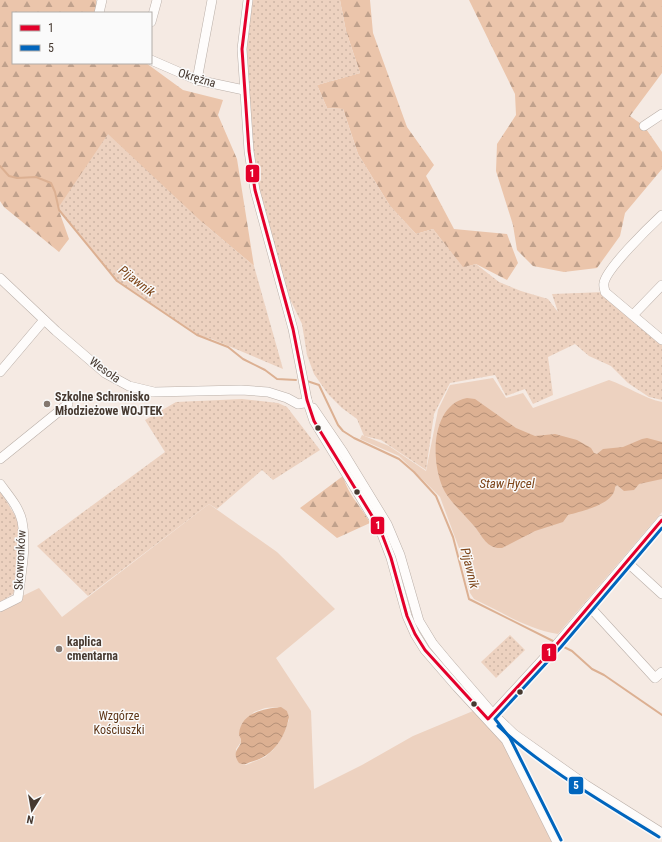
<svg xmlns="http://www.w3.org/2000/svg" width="662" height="842" font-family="'Roboto Condensed',sans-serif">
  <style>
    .forest { fill: url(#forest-firs) }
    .park { fill: #edd2c0; fill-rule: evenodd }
    .garden { fill: url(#garden-dots) }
    .water { fill: url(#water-waves) }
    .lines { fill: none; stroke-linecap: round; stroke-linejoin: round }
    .stream { stroke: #dcb092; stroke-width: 2 }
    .minor-casing { stroke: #baafa8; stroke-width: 10 }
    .minor { stroke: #fefcfb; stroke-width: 9 }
    .bus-1-casing { stroke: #fafafa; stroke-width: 6 }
    .bus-2-casing { stroke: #fafafa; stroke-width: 6 }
    .bus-1 { stroke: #e4002b; stroke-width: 3 }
    .bus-2 { stroke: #0065bd; stroke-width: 3 }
    .poi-dot { fill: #83776f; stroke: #fafafa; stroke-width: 1.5 }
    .bus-dot { fill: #463930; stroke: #fafafa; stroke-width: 1.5 }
    .labels { text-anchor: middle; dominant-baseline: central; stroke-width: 3; stroke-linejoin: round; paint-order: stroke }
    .street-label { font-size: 12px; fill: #463930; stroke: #fafafa }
    .poi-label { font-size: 12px; font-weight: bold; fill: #463930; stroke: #fafafa; text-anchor: start }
    .park-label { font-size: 12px; fill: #5d3517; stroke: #fafafa }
    .water-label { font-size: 13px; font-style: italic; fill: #7d4519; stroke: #fafafa }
    .line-badge { stroke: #fafafa; stroke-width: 1.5 }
    .badge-label { font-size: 11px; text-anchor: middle; font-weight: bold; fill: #fff }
  </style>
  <defs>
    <pattern id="forest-firs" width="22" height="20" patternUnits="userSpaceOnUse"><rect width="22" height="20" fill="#ebc5ab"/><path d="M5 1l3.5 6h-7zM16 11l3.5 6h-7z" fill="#c0a18c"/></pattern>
    <pattern id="garden-dots" width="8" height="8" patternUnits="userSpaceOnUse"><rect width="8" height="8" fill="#edd2c0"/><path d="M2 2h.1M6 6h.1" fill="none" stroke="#cdb5a5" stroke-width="1.8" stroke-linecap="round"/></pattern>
    <pattern id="water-waves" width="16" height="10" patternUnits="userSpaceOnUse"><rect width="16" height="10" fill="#dcb092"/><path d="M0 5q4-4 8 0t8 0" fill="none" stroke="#b49078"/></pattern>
  </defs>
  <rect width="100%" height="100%" fill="#f5eae3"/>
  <!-- forest -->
  <g class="forest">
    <polygon points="0,0 96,0 96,13 13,13 13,63 146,63 183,90 223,100 218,115 237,159 254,266 203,223 58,208 69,239 59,252 4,207 0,201"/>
    <polygon points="340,0 370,0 373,33 407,127 434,165 426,176 454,229 507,234 518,263 507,280 476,264 463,268 433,229 416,234 390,206 358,154 343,109 327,108 317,85 360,73 346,31"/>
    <polygon points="469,0 662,0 662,73 630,116 644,126 662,152 662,169 625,213 620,236 597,268 564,272 533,266 517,250 513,225 496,171 497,144 516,115 515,94"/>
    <path d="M343,476C348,495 361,506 370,523L337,538L300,508Z"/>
  </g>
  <!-- park -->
  <g class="park">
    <path d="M493,378L506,398L523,393L533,408L609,380C627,386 643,398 662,402V512L558,634C527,629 502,612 474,599L470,593L459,548L440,497L399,456L360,439L362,435L389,446L426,471L438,410L450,385Z"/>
    <path d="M209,504L277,552L335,609L276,658L311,711L314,789L362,765L413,736L473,711L481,713L501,739L557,842H0V607L39,588L62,617ZM277,707L287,711L289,720L280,740L273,750L265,757L246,765L237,759L236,749L241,742L240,732L244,722L254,712L265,708Z"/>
  </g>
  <!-- garden -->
  <g class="garden">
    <polygon points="248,0 340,0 346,31 360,73 317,85 327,108 343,109 358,154 390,206 416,234 433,229 463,267 476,264 499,282 521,291 548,299 558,312 552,294 605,292 662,340 662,400 649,397 628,383 611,366 589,356 575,344 548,357 553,395 533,404 525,389 506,396 495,375 450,383 434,414 426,470 381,440 364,436 357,419 342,408 328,394 314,374 307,355 302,324 275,268 255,190 244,23"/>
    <polygon points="108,134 203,223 254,266 283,369 212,339 197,335 117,281 58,208"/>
    <polygon points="242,399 278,403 287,407 320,450 273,480 262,470 217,509 209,504 88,596 37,546 165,452 145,420 176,402"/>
    <polygon points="0,491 19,522 20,542 17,585 13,594 0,602"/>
    <polygon points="510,635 525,650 496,678 481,662"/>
  </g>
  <!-- water -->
  <g class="water">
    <path d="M467,398L475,399L516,428L535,436L555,434L577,440L591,448L594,453L597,454L603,449L623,447L642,439L647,438L662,442V479L639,484L634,490L624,491L617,485L615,487C615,504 582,511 568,515L563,522L535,531L502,548C487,549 483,537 475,527C466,516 452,504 445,492C430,465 430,405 467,398Z"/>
    <path d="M281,707L287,711L289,717C285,737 274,755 254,761C248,762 246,766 239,763C230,750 242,748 241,740C241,738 239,736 239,734C241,712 264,709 281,707Z"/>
  </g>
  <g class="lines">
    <!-- stream -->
    <g class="stream">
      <polyline points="0,166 9,176 17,178 36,177 51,183 55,192 59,210 117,281 197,335 228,347 243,359 265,370 277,379 296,380"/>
      <polyline points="307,381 319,385 338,425 343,431 354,438 399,459 414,472 436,496 453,537 469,599 555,642"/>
      <polyline points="560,645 572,651 592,669 604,675 662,715"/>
    </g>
    <!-- minor casing -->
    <g class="minor-casing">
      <g id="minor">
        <polyline points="248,0 242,49 249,151 255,190 293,329 307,400 314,421 380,529 391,558 407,616 415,634 425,650 457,687 506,740 557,842"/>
        <polyline points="99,13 102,0"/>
        <polyline points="151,22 157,0"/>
        <polyline points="151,60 197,80 244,90"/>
        <polyline points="197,80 212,0"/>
        <polyline points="644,126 662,114"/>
        <path d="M662,215C650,226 606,269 604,283C603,286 605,290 605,292L662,340"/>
        <polyline points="0,278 56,331 105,373 129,386 154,392 241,390 268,392 287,398 298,404 304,403 307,400"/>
        <polyline points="633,315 662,285"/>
        <polyline points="0,372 44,320"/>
        <polyline points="313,408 343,452 387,524 400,555 419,621 433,644 448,662 493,714 514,734 586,785 662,833"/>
        <polyline points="0,459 68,404"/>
        <path d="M0,484C8,495 19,507 22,521C27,545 21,574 18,598L0,607"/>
        <polyline points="627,562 662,594"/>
        <polyline points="589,606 655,678 662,672"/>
        <polyline points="489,718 557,644 662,520"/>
      </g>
    </g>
    <!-- minor -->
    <use href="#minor" class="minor"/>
    <!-- bus-1 casing -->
    <g class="bus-1-casing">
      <polyline id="bus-1" points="248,0 242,49 249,151 255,190 293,329 307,400 314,421 380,529 391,558 407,616 415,634 425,650 488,719 557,644 662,520"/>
    </g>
    <!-- bus-2 casing -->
    <g class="bus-2-casing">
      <g id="bus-2">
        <path d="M498,726C543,768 606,804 659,837"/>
        <polyline points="561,840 510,738 495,719 561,647 662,528"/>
      </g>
    </g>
    <!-- bus-1 -->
    <use href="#bus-1" class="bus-1"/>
    <!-- bus-2 -->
    <use href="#bus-2" class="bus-2"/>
  </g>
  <!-- markers -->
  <g class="poi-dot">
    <circle cx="47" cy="404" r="4"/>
    <circle cx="59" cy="649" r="4"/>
  </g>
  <g class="bus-dot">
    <circle cx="318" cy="428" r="3.5"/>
    <circle cx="357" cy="492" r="3.5"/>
    <circle cx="520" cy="692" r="3.5"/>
    <circle cx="474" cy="704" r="3.5"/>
  </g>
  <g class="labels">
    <!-- street labels -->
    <g class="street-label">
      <text transform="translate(197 78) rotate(17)">Okrężna</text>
      <text transform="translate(105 370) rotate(36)">Wesoła</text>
      <text transform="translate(20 560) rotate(-87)">Skowronków</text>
    </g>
    <!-- poi labels -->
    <g class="poi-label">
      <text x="55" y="397">Szkolne Schronisko<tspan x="55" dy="14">Młodzieżowe WOJTEK</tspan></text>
      <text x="67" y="642">kaplica<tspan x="67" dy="14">cmentarna</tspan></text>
    </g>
    <!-- park labels -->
    <g class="park-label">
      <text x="119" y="716">Wzgórze<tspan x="119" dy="14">Kościuszki</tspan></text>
    </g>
    <!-- water labels -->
    <g class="water-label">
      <text transform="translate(137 281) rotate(38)">Pijawnik</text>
      <text x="507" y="483">Staw Hycel</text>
      <text transform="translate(470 568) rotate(76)">Pijawnik</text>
    </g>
  </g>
  <g class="line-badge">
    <rect x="245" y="164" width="15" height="19" rx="4" fill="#e4002b"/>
    <rect x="370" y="516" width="15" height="19" rx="4" fill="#e4002b"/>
    <rect x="541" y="643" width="16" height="19" rx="4" fill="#e4002b"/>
    <rect x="568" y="776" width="16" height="19" rx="4" fill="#0065bd"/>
  </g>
  <g class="badge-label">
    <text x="252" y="177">1</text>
    <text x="378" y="529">1</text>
    <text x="549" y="656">1</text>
    <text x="576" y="789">5</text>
  </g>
  <!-- legend -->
  <rect x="12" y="12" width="140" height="52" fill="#fafafa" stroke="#b2ada9"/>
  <rect x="20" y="25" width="20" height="6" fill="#e4002b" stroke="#b2ada9"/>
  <text x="48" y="32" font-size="12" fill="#463930">1</text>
  <rect x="20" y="45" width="20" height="6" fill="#0065bd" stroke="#b2ada9"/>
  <text x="48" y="52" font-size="12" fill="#463930">5</text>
  <!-- north arrow -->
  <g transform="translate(32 810) rotate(191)" stroke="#fafafa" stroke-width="3" paint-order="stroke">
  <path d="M0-3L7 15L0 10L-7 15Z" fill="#463930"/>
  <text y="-6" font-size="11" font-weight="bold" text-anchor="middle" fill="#463930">N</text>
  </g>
</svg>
